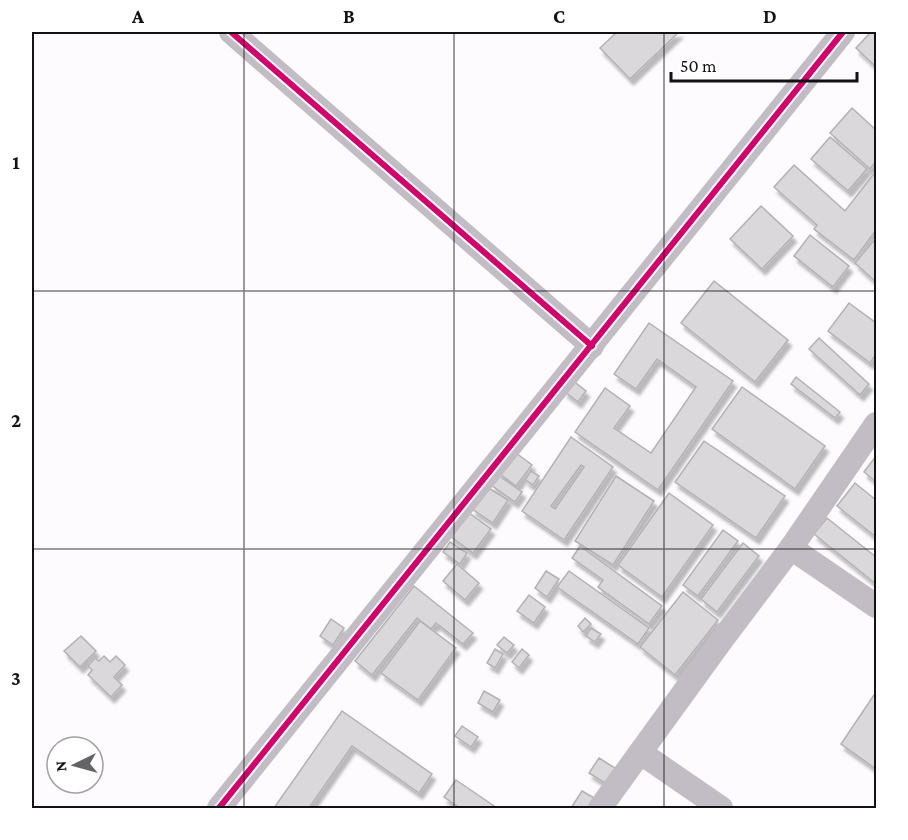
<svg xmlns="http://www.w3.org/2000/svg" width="908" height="840" font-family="'Crimson Pro',serif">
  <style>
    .building { fill: #dad8da; stroke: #b3b1b3; stroke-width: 1.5; fill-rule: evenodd; filter: url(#shadow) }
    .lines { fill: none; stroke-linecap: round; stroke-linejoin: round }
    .minor { stroke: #c2bdc4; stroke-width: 24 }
    .cycleway-casing { stroke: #fff; stroke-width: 10 }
    .cycleway { stroke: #d6006c; stroke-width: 6 }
    .grid { fill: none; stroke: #121113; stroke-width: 1.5; stroke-opacity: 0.55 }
    .neatline { fill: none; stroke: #121113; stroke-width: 2 }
    .grid-label { font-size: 20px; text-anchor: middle; font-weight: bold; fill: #121113 }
  </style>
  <defs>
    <filter id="shadow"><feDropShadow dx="3.5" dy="6" stdDeviation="1.5" flood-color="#0004"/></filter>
  </defs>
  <rect width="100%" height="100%" fill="#fdfbfd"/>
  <!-- building -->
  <g class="building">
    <polygon points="617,32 679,32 630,79 600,48"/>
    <polygon points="871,32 876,32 876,67 856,48"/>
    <polygon points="852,108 876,130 876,161 870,169 830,133"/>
    <polygon points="830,137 867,169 848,191 811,159"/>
    <polygon points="794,165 845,211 876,171 876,230 854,260 814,229 817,225 774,187"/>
    <polygon points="761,206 793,236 762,269 730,239"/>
    <polygon points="810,235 849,266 833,287 794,256"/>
    <polygon points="876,238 876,282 855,263"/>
    <polygon points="714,281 788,340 755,382 681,323"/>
    <polygon points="849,303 876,323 876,354 870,363 828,331"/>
    <polygon points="649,323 733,381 658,490 575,432 605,388 630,406 614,428 651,453 696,387 657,359 636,389 614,374"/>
    <polygon points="819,338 869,384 860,395 809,349"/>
    <polygon points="796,377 840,412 835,418 791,384"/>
    <polygon points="572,380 586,391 578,402 564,391"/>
    <polygon points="742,387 825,446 795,489 712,429"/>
    <path d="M571,437L613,467L564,540L522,511ZM581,465L584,467L555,509L551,506Z"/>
    <polygon points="704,441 785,496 756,538 675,482"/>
    <polygon points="516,453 532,465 516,486 500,474"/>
    <polygon points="876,456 876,482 864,472"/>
    <polygon points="531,471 539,476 533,485 525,480"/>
    <polygon points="498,475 522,492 515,502 491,485"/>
    <polygon points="616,476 654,501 613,565 575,541"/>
    <polygon points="855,483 876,500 876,537 837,506"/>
    <polygon points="487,487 508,500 493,523 472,509"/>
    <polygon points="669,493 713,525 662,597 618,565"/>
    <polygon points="468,512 491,529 473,553 450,536"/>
    <polygon points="827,518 876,557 876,584 814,534"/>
    <polygon points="723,530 738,541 698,596 683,585"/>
    <polygon points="450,542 467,553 460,564 443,552"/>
    <polygon points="743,543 759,556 717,612 701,599"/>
    <polygon points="580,546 662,606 649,624 598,587 603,580 572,558"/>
    <polygon points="457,564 479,583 465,600 443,581"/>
    <polygon points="546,571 559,579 547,597 535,588"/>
    <polygon points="569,571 649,628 638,644 557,587"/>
    <polygon points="414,586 473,633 463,644 436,623 431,629 417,618 372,675 355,661"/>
    <polygon points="683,592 718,620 675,675 640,647"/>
    <polygon points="529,595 545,607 534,623 517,611"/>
    <polygon points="585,618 591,624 583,632 578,626"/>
    <polygon points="331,619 344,628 333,645 320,636"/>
    <polygon points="420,621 456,648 418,700 381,673"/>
    <polygon points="591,628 601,634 595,642 586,636"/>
    <polygon points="81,636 96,651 80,667 64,651"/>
    <polygon points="504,637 514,645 507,653 497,645"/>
    <polygon points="495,649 503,654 495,668 487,663"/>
    <polygon points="522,649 529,655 519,668 512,662"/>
    <polygon points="104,656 110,662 116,656 125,665 114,677 122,685 111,697 88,675 92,670 88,666 95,658 99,661"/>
    <polygon points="484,691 500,700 493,712 478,703"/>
    <polygon points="876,692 876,769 841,744"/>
    <polygon points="342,711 432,774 419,793 352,746 309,808 274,808"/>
    <polygon points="462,726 478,737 471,747 455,736"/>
    <polygon points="599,758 618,770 608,785 589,773"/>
    <polygon points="456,780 497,808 455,808 457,806 444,797"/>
    <polygon points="582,791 596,799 590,808 571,808"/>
  </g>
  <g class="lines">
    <!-- minor -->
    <g class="minor">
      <polyline points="231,32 592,346"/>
      <polyline points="791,548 876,606"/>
      <polyline points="641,753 721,808"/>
      <polyline points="219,808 843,32"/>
      <polyline points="600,808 721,641 791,548 876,424"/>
    </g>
    <!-- cycleway casing -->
    <g class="cycleway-casing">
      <g id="cycleway">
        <polyline points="231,32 592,346"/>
        <polyline points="219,808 843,32"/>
      </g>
    </g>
    <!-- cycleway -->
    <use href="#cycleway" class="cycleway"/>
  </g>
  <!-- grid -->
  <path class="grid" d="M244,32V808M454,32V808M664,32V808M32,291H876M32,549H876"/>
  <!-- border -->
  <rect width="908" height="840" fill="none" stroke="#ffffff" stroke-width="66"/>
  <!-- north arrow -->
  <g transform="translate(75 765) rotate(265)"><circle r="28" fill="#ffffff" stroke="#a0a0a1" stroke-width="1.5"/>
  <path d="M0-4.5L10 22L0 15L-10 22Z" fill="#646365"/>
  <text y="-9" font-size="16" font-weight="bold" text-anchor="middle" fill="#121113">N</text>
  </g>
  <!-- scale -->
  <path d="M671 72v9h186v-9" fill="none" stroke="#121113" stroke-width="3"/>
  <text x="680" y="72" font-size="18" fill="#121113" stroke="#ffffff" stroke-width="4.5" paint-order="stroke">50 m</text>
  <rect x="33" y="33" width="842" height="774" class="neatline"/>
  <g class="grid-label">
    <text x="138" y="23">A</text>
    <text x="349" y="23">B</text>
    <text x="559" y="23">C</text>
    <text x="770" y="23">D</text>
    <text x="16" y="169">1</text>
    <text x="16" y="427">2</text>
    <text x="16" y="685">3</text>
  </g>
</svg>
